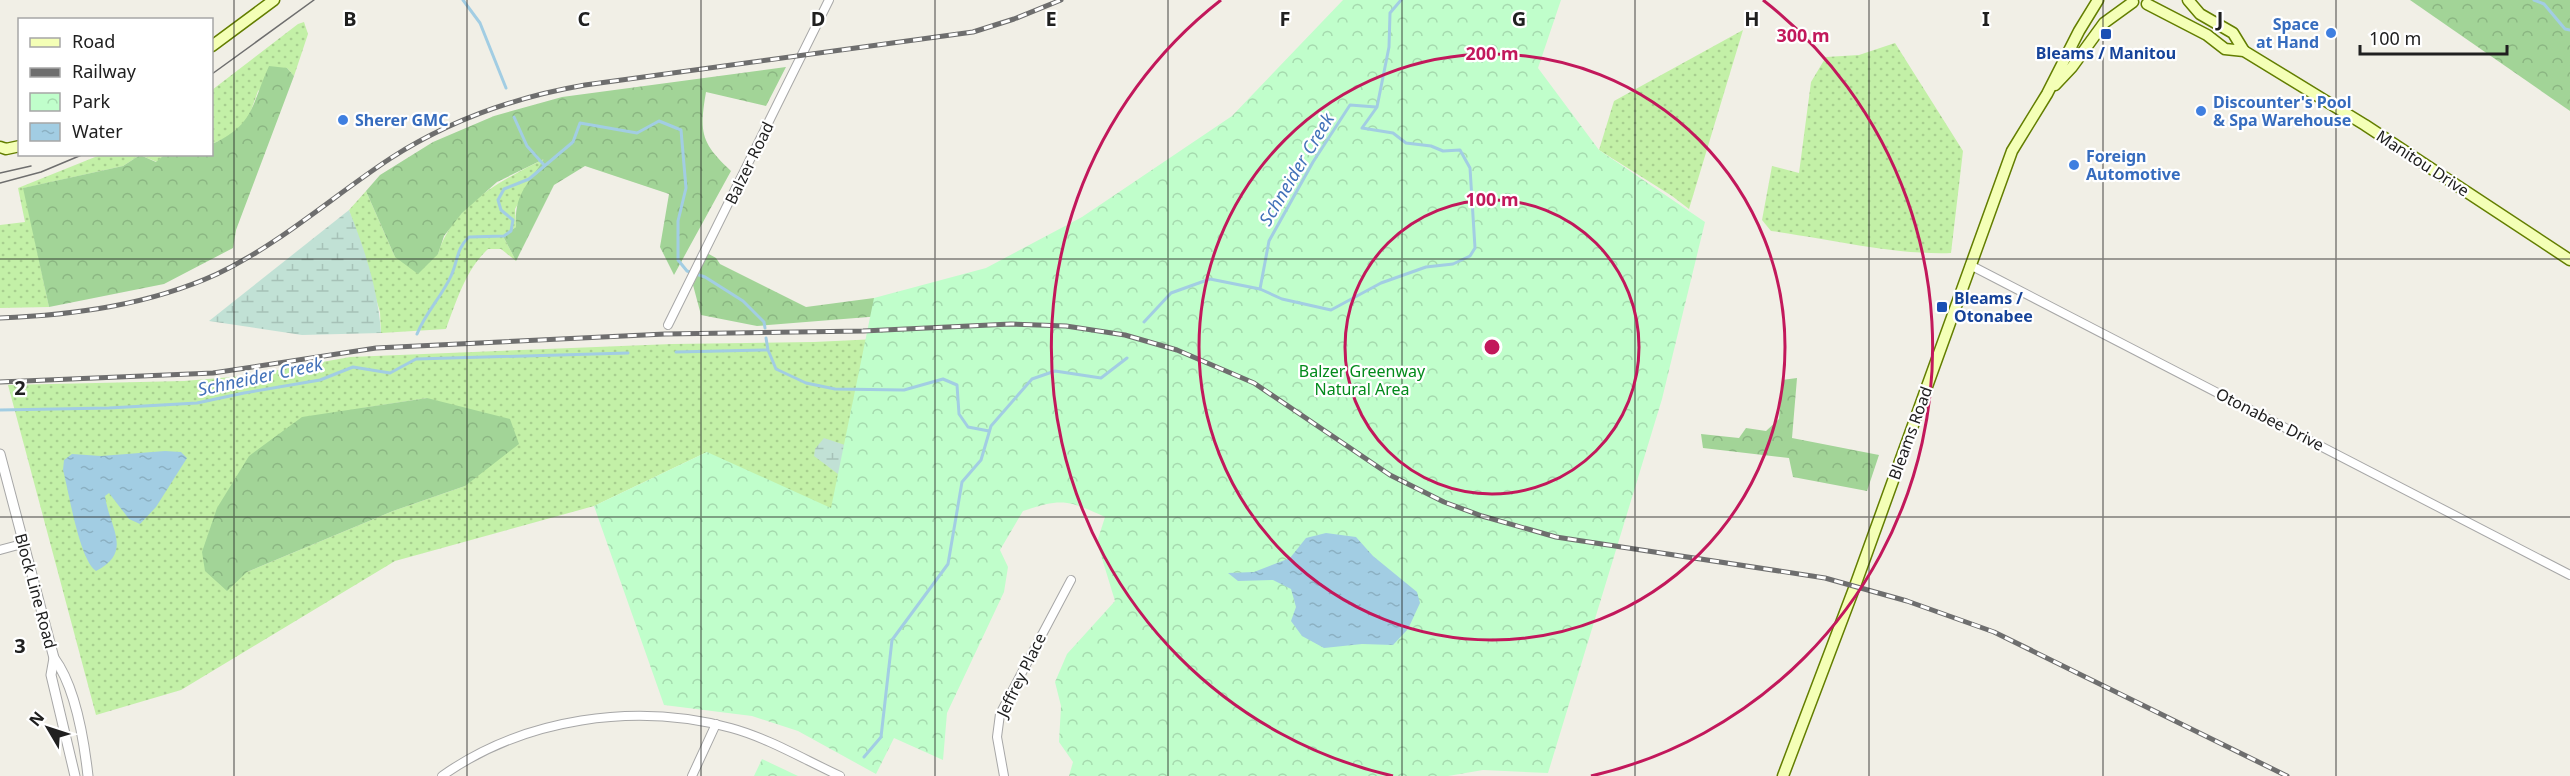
<svg xmlns="http://www.w3.org/2000/svg" width="2570" height="776" font-family="'Noto Sans',sans-serif">
  <style>
    .grass { fill: url(#grass-dots); fill-rule: evenodd }
    .forest { fill: url(#forest-crowns) }
    .wetland { fill: url(#wetland-marsh) }
    .park { fill: url(#park-crowns) }
    .water { fill: url(#water-ripples) }
    .lines { fill: none; stroke-linecap: round; stroke-linejoin: round }
    .stream { stroke: #a2cde3; stroke-width: 3 }
    .minor-casing { stroke: #a7a7a7; stroke-width: 10 }
    .tertiary-casing { stroke: #a7a7a7; stroke-width: 11 }
    .secondary-casing { stroke: #637e00; stroke-width: 13 }
    .minor { stroke: #fff; stroke-width: 8 }
    .tertiary { stroke: #fff; stroke-width: 9 }
    .secondary { stroke: #f4ffb6; stroke-width: 10 }
    .tram { stroke: #6e6e6e; stroke-width: 1.5 }
    .rail-casing { stroke: #6e6e6e; stroke-width: 5 }
    .rail { stroke: #fff; stroke-width: 3; stroke-dasharray: 9; stroke-linecap: butt }
    .grid { fill: none; stroke: #202020; stroke-width: 1.5; stroke-opacity: 0.55 }
    .ring { fill: none; stroke: #c2185b; stroke-width: 3 }
    .shop-dot { fill: #3f7fe0; stroke: #fff; stroke-width: 2 }
    .transit-dot { fill: #1a4fb4; stroke: #fff; stroke-width: 2 }
    .labels { text-anchor: middle; dominant-baseline: central; stroke-width: 4.5; stroke-linejoin: round; paint-order: stroke }
    .shop-label { font-size: 16px; font-weight: bold; fill: #366cbe; stroke: #fff; text-anchor: start }
    .transit-label { font-size: 16px; font-weight: bold; fill: #164399; stroke: #fff }
    .street-label { font-size: 16px; fill: #202020; stroke: #fff }
    .park-label { font-size: 16px; fill: #028a1b; stroke: #fff }
    .water-label { font-size: 18px; font-style: italic; fill: #4372b9; stroke: #fff }
    .grid-label { font-size: 20px; text-anchor: middle; font-weight: bold; fill: #202020; stroke: #fff; stroke-width: 4.5; stroke-linejoin: round; paint-order: stroke }
    .centre { fill: #c2185b; stroke: #fff; stroke-width: 3 }
    .ring-label { font-size: 18px; text-anchor: middle; font-weight: bold; fill: #c2185b; stroke: #fff; stroke-width: 4.5; stroke-linejoin: round; paint-order: stroke }
  </style>
  <defs>
    <pattern id="grass-dots" width="8" height="8" patternUnits="userSpaceOnUse" patternTransform="scale(1.5)"><rect width="8" height="8" fill="#c3f0a7"/><path d="M2 2h.1M6 6h.1" fill="none" stroke="#a7ce8f" stroke-width="1.8" stroke-linecap="round"/></pattern>
    <pattern id="forest-crowns" width="20" height="18" patternUnits="userSpaceOnUse" patternTransform="scale(1.5)"><rect width="20" height="18" fill="#a2d497"/><path d="M2 6a3 3 0 1 1 6 0M12 15a3 3 0 1 1 6 0" fill="none" stroke="#8bb682"/></pattern>
    <pattern id="wetland-marsh" width="20" height="14" patternUnits="userSpaceOnUse" patternTransform="scale(1.5)"><rect width="20" height="14" fill="#c1e1d5"/><path d="M1 5h8M5 5V1M11 12h8M15 12V8" fill="none" stroke="#a6c1b7"/></pattern>
    <pattern id="park-crowns" width="20" height="18" patternUnits="userSpaceOnUse" patternTransform="scale(1.5)"><rect width="20" height="18" fill="#c0fecb"/><path d="M2 6a3 3 0 1 1 6 0M12 15a3 3 0 1 1 6 0" fill="none" stroke="#a5d9ae"/></pattern>
    <pattern id="water-ripples" width="26" height="14" patternUnits="userSpaceOnUse" patternTransform="scale(1.5)"><rect width="26" height="14" fill="#a2cde3"/><path d="M2 4q2-2 4 0t4 0M15 11q2-2 4 0t4 0" fill="none" stroke="#8bb0c2"/></pattern>
  </defs>
  <rect width="100%" height="100%" fill="#f1efe6"/>
  <!-- grass -->
  <g class="grass">
    <polygon points="304,22 308,34 294,76 287,68 258,91 248,119 232,135 212,144 212,90 298,24"/>
    <polygon points="1743,30 1689,209 1672,196 1599,150 1614,101"/>
    <path d="M1895,43L1963,151L1951,253C1892,255 1830,239 1771,231L1762,220L1772,166L1799,173L1811,82L1826,57L1859,55Z"/>
    <polygon points="100,155 164,155 157,162 140,155 123,166 24,188 49,307 0,308 0,225 25,222 18,188"/>
    <path d="M546,158L515,209L516,227L503,236L516,261L501,249H488C466,269 456,302 446,329L381,333L380,312L349,210L366,191L395,257L438,254C453,204 502,180 546,158Z"/>
    <path d="M919,337L1135,395L805,689L707,452L594,506L395,561L181,690L96,715L8,385L184,381L244,376L350,357L672,344L814,342ZM427,398L465,486L393,511L247,572L363,408Z"/>
  </g>
  <!-- forest -->
  <g class="forest">
    <polygon points="2410,0 2570,0 2570,111"/>
    <path d="M269,66L287,68L294,76L236,230L233,248L164,284L49,307L23,188L123,166L140,155L156,162L164,155L212,154V144C254,125 251,106 269,66Z"/>
    <path d="M786,67L766,106L706,92C699,133 701,143 731,171L674,275L660,247L669,194L585,166L554,185L516,261L503,236L516,227C514,193 528,185 544,159L497,182L462,213L444,236L438,254L418,274L395,257L366,191L380,175L433,142L494,116L562,97Z"/>
    <polygon points="707,253 716,258 720,264 806,307 874,298 891,301 881,316 757,326 701,315 693,285"/>
    <polygon points="1797,378 1792,438 1879,455 1867,491 1793,477 1789,458 1703,448 1701,434 1739,438 1746,428 1766,431 1779,419 1782,380"/>
    <polygon points="427,398 510,419 519,444 465,486 393,511 247,572 227,591 205,571 202,552 217,508 249,456 302,417"/>
  </g>
  <!-- wetland -->
  <g class="wetland">
    <path d="M349,210C365,250 378,290 381,333L302,335L209,321Z"/>
    <polygon points="824,438 872,454 858,489 814,456 815,449"/>
  </g>
  <!-- park -->
  <g class="park">
    <path d="M1343,0H1561L1538,68L1599,150L1705,222L1662,399L1548,773L1483,770L1448,776H1069L1073,762L1059,742L1061,706L1055,682L1067,654L1115,601L1097,542L1105,517C1068,500 1062,498 1023,511L1000,550L1008,567L1004,592L947,713L943,760L894,738L876,774L798,731L752,716L664,705L594,506L707,452L831,508L874,298L986,268L1082,217L1232,116Z"/>
    <polygon points="762,759 798,776 754,776"/>
  </g>
  <!-- water -->
  <g class="water">
    <path d="M165,451L181,452L187,458L156,507L140,524L129,519L109,493L105,496C109,527 134,552 96,571C79,559 69,492 63,470L64,460L72,454L101,456Z"/>
    <polygon points="1326,533 1356,537 1373,556 1417,592 1420,603 1408,629 1393,645 1362,644 1324,648 1302,636 1291,621 1296,607 1291,589 1273,580 1238,581 1228,573 1254,572 1290,558 1306,538"/>
  </g>
  <g class="lines">
    <!-- stream -->
    <g class="stream">
      <polyline points="463,0 480,23 506,88"/>
      <polyline points="2534,0 2544,4 2565,29 2570,30"/>
      <polyline points="514,117 527,146 544,165"/>
      <polyline points="1260,289 1269,241 1313,162 1350,105 1376,107"/>
      <polyline points="1144,322 1171,293 1210,279 1260,289 1282,299 1331,310 1381,283 1426,267 1453,264 1470,256 1475,248 1470,168 1460,150 1443,151 1431,146 1406,143 1393,133 1362,128 1377,107 1389,47 1390,13 1401,0"/>
      <path d="M417,334C426,312 442,296 451,276C458,261 456,249 469,237L504,236L511,231L513,220L501,210L498,200L504,189L529,179L573,142L580,123L637,133L659,121L681,130L686,188L678,221V260L687,271L705,277L743,301L764,322L765,328"/>
      <polyline points="766,338 768,350 776,369 806,383 835,389 904,390 943,379 957,385 959,414 968,427 989,431"/>
      <polyline points="676,352 767,350"/>
      <polyline points="0,410 109,408 197,403 244,393 320,380 353,367 390,373 416,359 628,353"/>
      <polyline points="864,757 881,737 892,640 948,564 962,482 981,460 991,426 1032,379 1055,371 1101,378 1127,358"/>
    </g>
    <!-- minor casing -->
    <g class="minor-casing">
      <g id="minor">
        <polyline points="1970,265 2570,575"/>
        <polyline points="668,325 829,0"/>
        <polyline points="0,550 22,544"/>
        <path d="M442,776C524,718 635,702 731,728C768,738 805,760 840,776"/>
        <polyline points="692,776 716,724"/>
        <polyline points="1004,776 997,737 1000,714 1071,580"/>
      </g>
    </g>
    <!-- tertiary casing -->
    <g class="tertiary-casing">
      <g id="tertiary">
        <path d="M0,454L54,658C75,686 84,740 88,776"/>
        <polyline points="54,658 51,675 75,776"/>
      </g>
    </g>
    <!-- secondary casing -->
    <g class="secondary-casing">
      <g id="secondary">
        <polyline points="2188,0 2200,14 2233,33 2244,51"/>
        <polyline points="2147,4 2207,35 2225,49 2244,51 2365,125 2570,260"/>
        <polyline points="212,46 274,0"/>
        <polyline points="2055,85 2072,67 2104,23 2133,2"/>
        <polyline points="0,147 6,149 20,146"/>
        <polyline points="1783,776 1855,586 2012,151 2047,94 2079,31 2098,0"/>
      </g>
    </g>
    <!-- minor -->
    <use href="#minor" class="minor"/>
    <!-- tertiary -->
    <use href="#tertiary" class="tertiary"/>
    <!-- secondary -->
    <use href="#secondary" class="secondary"/>
    <!-- tram -->
    <g class="tram">
      <polyline points="212,74 314,0"/>
      <polyline points="0,173 31,166"/>
      <polyline points="0,183 41,172 84,154"/>
    </g>
    <!-- rail casing -->
    <g class="rail-casing">
      <g id="rail">
        <path d="M0,318C74,315 149,305 217,274C280,244 333,196 391,158C450,120 515,97 585,85L973,32L1014,19L1061,0"/>
        <polyline points="0,382 213,373 376,348 665,334 863,331 1011,324 1066,326 1125,335 1177,350 1254,383 1390,475 1444,502 1482,516 1556,537 1825,578 1907,601 1994,632 2287,776"/>
      </g>
    </g>
    <!-- rail -->
    <use href="#rail" class="rail"/>
  </g>
  <!-- grid -->
  <path class="grid" d="M234,0V776M467,0V776M701,0V776M935,0V776M1168,0V776M1402,0V776M1635,0V776M1869,0V776M2103,0V776M2336,0V776M0,259H2570M0,517H2570"/>
  <!-- distance rings -->
  <g class="ring">
    <circle cx="1492" cy="347" r="147"/>
    <circle cx="1492" cy="347" r="293"/>
    <path d="M1393 776A440 440 0 0 1 1221 0M1763 0A440 440 0 0 1 1591 776"/>
  </g>
  <!-- markers -->
  <g class="shop-dot">
    <circle cx="2331" cy="33" r="6"/>
    <circle cx="2201" cy="111" r="6"/>
    <circle cx="343" cy="120" r="6"/>
    <circle cx="2074" cy="165" r="6"/>
  </g>
  <g class="transit-dot">
    <rect x="2100" y="28" width="12" height="12" rx="3"/>
    <rect x="1936" y="301" width="12" height="12" rx="3"/>
  </g>
  <g class="labels">
    <!-- shop labels -->
    <g class="shop-label">
      <text x="2319" y="24" text-anchor="end">Space<tspan x="2319" dy="18">at Hand</tspan></text>
      <text x="2213" y="102">Discounter's Pool<tspan x="2213" dy="18">&amp; Spa Warehouse</tspan></text>
      <text x="355" y="120">Sherer GMC</text>
      <text x="2086" y="156">Foreign<tspan x="2086" dy="18">Automotive</tspan></text>
    </g>
    <!-- transit labels -->
    <g class="transit-label">
      <text x="2106" y="53">Bleams / Manitou</text>
      <text x="1954" y="298" text-anchor="start">Bleams /<tspan x="1954" dy="18">Otonabee</tspan></text>
    </g>
    <!-- street labels -->
    <g class="street-label">
      <text transform="translate(749 163) rotate(-64)">Balzer Road</text>
      <text transform="translate(2423 163) rotate(33)">Manitou Drive</text>
      <text transform="translate(2270 419) rotate(27)">Otonabee Drive</text>
      <text transform="translate(1910 433) rotate(-70)">Bleams Road</text>
      <text transform="translate(36 591) rotate(75)">Block Line Road</text>
      <text transform="translate(1021 675) rotate(-64)">Jeffrey Place</text>
    </g>
    <!-- park labels -->
    <g class="park-label">
      <text x="1362" y="371">Balzer Greenway<tspan x="1362" dy="18">Natural Area</tspan></text>
    </g>
    <!-- water labels -->
    <g class="water-label">
      <text transform="translate(1296 169) rotate(-59)">Schneider Creek</text>
      <text transform="translate(260 376) rotate(-12)">Schneider Creek</text>
    </g>
  </g>
  <g class="grid-label">
    <text x="350" y="26">B</text>
    <text x="584" y="26">C</text>
    <text x="818" y="26">D</text>
    <text x="1051" y="26">E</text>
    <text x="1285" y="26">F</text>
    <text x="1519" y="26">G</text>
    <text x="1752" y="26">H</text>
    <text x="1986" y="26">I</text>
    <text x="2220" y="26">J</text>
    <text x="20" y="395">2</text>
    <text x="20" y="653">3</text>
  </g>
  <circle cx="1492" cy="347" r="9" class="centre"/>
  <g class="ring-label">
    <text x="1803" y="42">300 m</text>
    <text x="1492" y="60">200 m</text>
    <text x="1492" y="206">100 m</text>
  </g>
  <!-- legend -->
  <rect x="18" y="18" width="195" height="138" fill="#ffffff" stroke="#a6a6a6" stroke-width="1.5"/>
  <rect x="30" y="38" width="30" height="9" fill="#f4ffb6" stroke="#a6a6a6" stroke-width="1.5"/>
  <text x="72" y="48" font-size="18" fill="#202020">Road</text>
  <rect x="30" y="68" width="30" height="9" fill="#6e6e6e" stroke="#a6a6a6" stroke-width="1.5"/>
  <text x="72" y="78" font-size="18" fill="#202020">Railway</text>
  <rect x="30" y="93" width="30" height="18" fill="url(#park-crowns)" stroke="#a6a6a6" stroke-width="1.5"/>
  <text x="72" y="108" font-size="18" fill="#202020">Park</text>
  <rect x="30" y="123" width="30" height="18" fill="url(#water-ripples)" stroke="#a6a6a6" stroke-width="1.5"/>
  <text x="72" y="138" font-size="18" fill="#202020">Water</text>
  <!-- north arrow -->
  <g transform="translate(48 728) rotate(309)" stroke="#ffffff" stroke-width="4.5" paint-order="stroke">
  <path d="M0-4.5L10 22L0 15L-10 22Z" fill="#202020"/>
  <text y="-9" font-size="16" font-weight="bold" text-anchor="middle" fill="#202020">N</text>
  </g>
  <!-- scale -->
  <path d="M2360 45v9h147v-9" fill="none" stroke="#202020" stroke-width="3"/>
  <text x="2369" y="45" font-size="18" fill="#202020" stroke="#ffffff" stroke-width="4.5" paint-order="stroke">100 m</text>
</svg>
